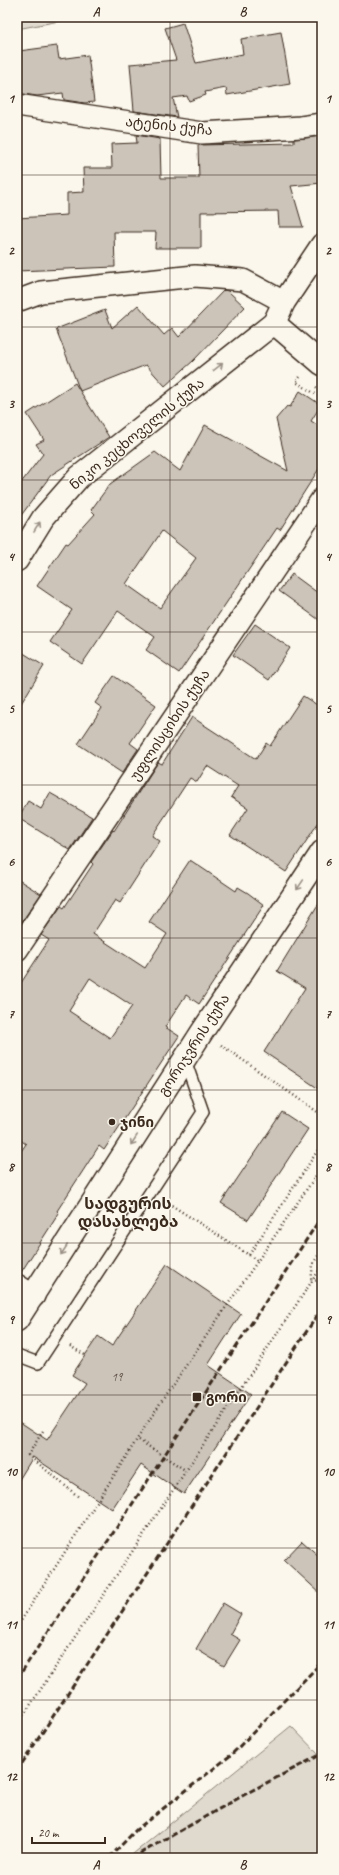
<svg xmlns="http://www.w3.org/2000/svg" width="339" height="1875" font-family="Caveat,'Noto Sans Georgian',sans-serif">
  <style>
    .green { fill: #dfd9ce; stroke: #8d8276 }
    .building { fill: #ccc4b9; stroke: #3b2a1e; fill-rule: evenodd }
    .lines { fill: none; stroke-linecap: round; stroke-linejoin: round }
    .service-casing { stroke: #3b2a1e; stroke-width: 14 }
    .minor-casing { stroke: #3b2a1e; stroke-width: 24 }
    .secondary-casing { stroke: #3b2a1e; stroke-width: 25 }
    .path { stroke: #3b2a1e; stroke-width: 2.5; stroke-dasharray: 1 3; stroke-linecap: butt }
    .service { stroke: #fbf7ec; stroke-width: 11 }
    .minor { stroke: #fbf7ec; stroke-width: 21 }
    .secondary { stroke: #fbf7ec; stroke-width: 22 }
    .rail { stroke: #3b2a1e; stroke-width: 3; stroke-dasharray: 6 3; stroke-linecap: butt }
    .oneway { stroke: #9b9085 }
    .grid { fill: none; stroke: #3b2a1e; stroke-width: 1; stroke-opacity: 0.55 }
    .poi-dot { fill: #3b2a1e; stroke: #fbf7ec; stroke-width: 1.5 }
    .labels { text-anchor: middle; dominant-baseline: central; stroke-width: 3; stroke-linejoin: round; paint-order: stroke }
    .number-label { font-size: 12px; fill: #5f5045 }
    .street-label { font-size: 14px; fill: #3b2a1e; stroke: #fbf7ec }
    .poi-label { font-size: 14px; font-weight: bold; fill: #3b2a1e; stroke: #fbf7ec; text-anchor: start }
    .quarter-label { font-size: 16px; font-weight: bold; fill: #3b2a1e; stroke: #fbf7ec }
    .neatline { fill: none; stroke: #3b2a1e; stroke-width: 1.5 }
    .grid-label { font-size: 13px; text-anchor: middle; font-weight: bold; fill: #3b2a1e }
  </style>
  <rect width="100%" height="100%" fill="#fbf7ec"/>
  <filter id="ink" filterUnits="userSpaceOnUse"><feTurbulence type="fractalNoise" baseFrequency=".025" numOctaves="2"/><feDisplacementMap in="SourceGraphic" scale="8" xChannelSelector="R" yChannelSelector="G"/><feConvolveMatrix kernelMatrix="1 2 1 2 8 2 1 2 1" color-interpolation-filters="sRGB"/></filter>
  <g filter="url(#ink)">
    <!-- green -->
    <g class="green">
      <polygon points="17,17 64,17 65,20 17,29"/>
      <polygon points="291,1726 322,1758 322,1858 128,1858"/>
    </g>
    <!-- building -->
    <g class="building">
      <polygon points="183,23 196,63 243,54 241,39 281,32 290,84 227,95 226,88 205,92 206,95 189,101 187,96 173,98 177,117 134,111 130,64 176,60 165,28"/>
      <polygon points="57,46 59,59 88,55 94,102 85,103 64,100 63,93 37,96 17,93 17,70 21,70 19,51"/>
      <polygon points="136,135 160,139 161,178 199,178 198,145 294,143 294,139 322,136 322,183 291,186 303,227 279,227 278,211 201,212 201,248 155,248 156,232 114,232 115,267 17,271 17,218 67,215 67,193 84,192 83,168 112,168 111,144 137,143"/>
      <polygon points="224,290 228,291 245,307 193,361 165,386 146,365 80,391 56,329 105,310 112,328 138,305 164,335 172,328 179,337"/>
      <polygon points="75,383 109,437 51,475 17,521 17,488 43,454 36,444 44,440 27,414"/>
      <path d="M300,391L321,405L311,421L322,428V464L280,530L277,528L179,673L146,650L155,637L118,611L82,664L50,642L72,610L37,586L66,543L68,544L95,514L91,510L110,484L155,452L180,471L205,425L288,471L276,419L287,406L290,407ZM162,531L196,558L160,608L126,584Z"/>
      <polygon points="292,574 322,596 322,622 279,591"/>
      <polygon points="255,624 290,648 269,680 233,655"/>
      <polygon points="17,649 44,666 17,710"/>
      <polygon points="114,676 156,705 130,743 138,749 122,773 78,744 102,708 95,703"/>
      <path d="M303,696L322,708V817L286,872L230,835L248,808L231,797L238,786L207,766L197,782L190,778L152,836L160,841L120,903L115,900L93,934L145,968L167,934L149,922L190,860L236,891L238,887L248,893L264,905L199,1004L186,995L165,1027L179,1036L104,1150L99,1146L57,1211L59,1213L20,1274L17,1273V1157L26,1144L17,1138V989L49,940L41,935L61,906L64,908L93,864L91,862L113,830L114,831L158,762L162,764L192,717L256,759L266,743L270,746ZM90,978L132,1006L110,1038L69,1011Z"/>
      <polygon points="50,793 92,817 70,850 18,818 28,801 41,809"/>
      <polygon points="17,879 41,894 21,923 17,921"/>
      <polygon points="322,898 322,1091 264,1052 305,988 277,971"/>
      <polygon points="282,1112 308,1129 248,1220 221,1203"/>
      <polygon points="167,1264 241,1314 208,1365 251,1394 184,1494 141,1465 112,1509 33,1457 17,1483 17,1420 47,1440 85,1383 72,1375 98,1336 112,1346"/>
      <polygon points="302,1541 322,1559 322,1595 284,1560"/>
      <polygon points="223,1603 241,1614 230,1634 240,1640 224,1666 196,1649"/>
    </g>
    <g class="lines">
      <!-- service casing -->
      <g class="service-casing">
        <polyline id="service" points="17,1355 38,1363 203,1112 185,1060"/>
      </g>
      <!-- minor casing -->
      <g class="minor-casing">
        <g id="minor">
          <polyline points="17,105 202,133 301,127 322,124"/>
          <polyline points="17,301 41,292 195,276 243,280 284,302"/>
          <polyline points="17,950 322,499"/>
          <polyline points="17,1285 34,1296"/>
        </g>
      </g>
      <!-- secondary casing -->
      <g class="secondary-casing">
        <g id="secondary">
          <polyline points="274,323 322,364"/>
          <polyline points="17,560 43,518 79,477 274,323 284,302 322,245"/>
          <polyline points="17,1320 202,1032 322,852"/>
        </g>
      </g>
      <!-- path -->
      <g class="path">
        <polyline points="300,377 296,382 322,398"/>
        <polyline points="316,387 322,391"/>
        <polyline points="221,1045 322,1115"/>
        <polyline points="165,1201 249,1255 322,1144"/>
        <polyline points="322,1249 313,1264 311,1282 322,1279"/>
        <polyline points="249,1255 258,1261"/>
        <polyline points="70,1346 85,1355"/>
        <polyline points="43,1431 28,1455 80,1498"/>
        <polyline points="139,1440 185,1470"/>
        <polyline points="17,1627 159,1405 322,1167"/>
        <polyline points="17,1725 322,1266"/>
      </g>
      <!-- service -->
      <use href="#service" class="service"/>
      <!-- minor -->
      <use href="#minor" class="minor"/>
      <!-- secondary -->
      <use href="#secondary" class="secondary"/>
      <!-- rail -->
      <g class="rail">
        <polyline points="17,1679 322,1216"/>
        <polyline points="17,1771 322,1308"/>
        <polyline points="109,1858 136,1830 231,1755 322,1662"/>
        <polyline points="132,1858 251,1791 322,1754"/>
      </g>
    </g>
    <!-- one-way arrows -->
    <defs><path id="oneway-shaft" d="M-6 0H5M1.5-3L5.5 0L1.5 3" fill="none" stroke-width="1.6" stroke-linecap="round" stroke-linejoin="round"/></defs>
    <g class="oneway">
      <use href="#oneway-shaft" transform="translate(218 367) rotate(-38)"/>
      <use href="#oneway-shaft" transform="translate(37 527) rotate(-59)"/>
      <use href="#oneway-shaft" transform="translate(300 885) rotate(124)"/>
      <use href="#oneway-shaft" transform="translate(134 1140) rotate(123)"/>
      <use href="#oneway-shaft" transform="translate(64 1250) rotate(123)"/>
    </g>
  </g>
  <!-- grid -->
  <path class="grid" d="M170,17V1858M17,175H322M17,327H322M17,480H322M17,632H322M17,785H322M17,938H322M17,1090H322M17,1243H322M17,1395H322M17,1548H322M17,1700H322"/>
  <!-- markers -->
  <g class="poi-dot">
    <circle cx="112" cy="1122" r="4"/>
    <rect x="192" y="1392" width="10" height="10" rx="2"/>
  </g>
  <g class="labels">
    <!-- number labels -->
    <g class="number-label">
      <text x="117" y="1377">19</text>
    </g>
    <!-- street labels -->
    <g class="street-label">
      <text transform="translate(169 126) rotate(6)">ატენის ქუჩა</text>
      <text transform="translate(137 434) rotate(-39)">ნიკო კეცხოველის ქუჩა</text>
      <text transform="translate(170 725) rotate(-56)">უფლისციხის ქუჩა</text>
      <text transform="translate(194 1045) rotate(-57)">გორიჯვრის ქუჩა</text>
    </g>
    <!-- poi labels -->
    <g class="poi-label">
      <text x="120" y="1122">ჯინი</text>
      <text x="206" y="1397">გორი</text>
    </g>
    <!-- quarter labels -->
    <g class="quarter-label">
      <text x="128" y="1204">სადგურის<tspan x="128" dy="18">დასახლება</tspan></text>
    </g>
  </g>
  <!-- margin -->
  <rect width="339" height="1875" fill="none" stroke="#fbf7ec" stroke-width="44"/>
  <!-- scale -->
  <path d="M32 1837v6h73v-6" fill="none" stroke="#3b2a1e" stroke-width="2"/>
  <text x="38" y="1837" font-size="12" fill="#3b2a1e" stroke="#fbf7ec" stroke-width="3" paint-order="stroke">20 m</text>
  <rect x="22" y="22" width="295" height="1831" class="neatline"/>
  <g class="grid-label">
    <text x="96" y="16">A</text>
    <text x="243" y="16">B</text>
    <text x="11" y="103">1</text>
    <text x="328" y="103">1</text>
    <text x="11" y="255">2</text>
    <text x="328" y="255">2</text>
    <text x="11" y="408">3</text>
    <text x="328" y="408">3</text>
    <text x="11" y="561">4</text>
    <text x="328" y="561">4</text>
    <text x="11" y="713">5</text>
    <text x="328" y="713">5</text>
    <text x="11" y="866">6</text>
    <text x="328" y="866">6</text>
    <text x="11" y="1018">7</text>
    <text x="328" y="1018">7</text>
    <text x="11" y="1171">8</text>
    <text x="328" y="1171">8</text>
    <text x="11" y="1324">9</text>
    <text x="328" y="1324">9</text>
    <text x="11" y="1476">10</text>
    <text x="328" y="1476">10</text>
    <text x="11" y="1629">11</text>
    <text x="328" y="1629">11</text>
    <text x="11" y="1781">12</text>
    <text x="328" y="1781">12</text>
    <text x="96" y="1869">A</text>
    <text x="243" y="1869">B</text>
  </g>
</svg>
